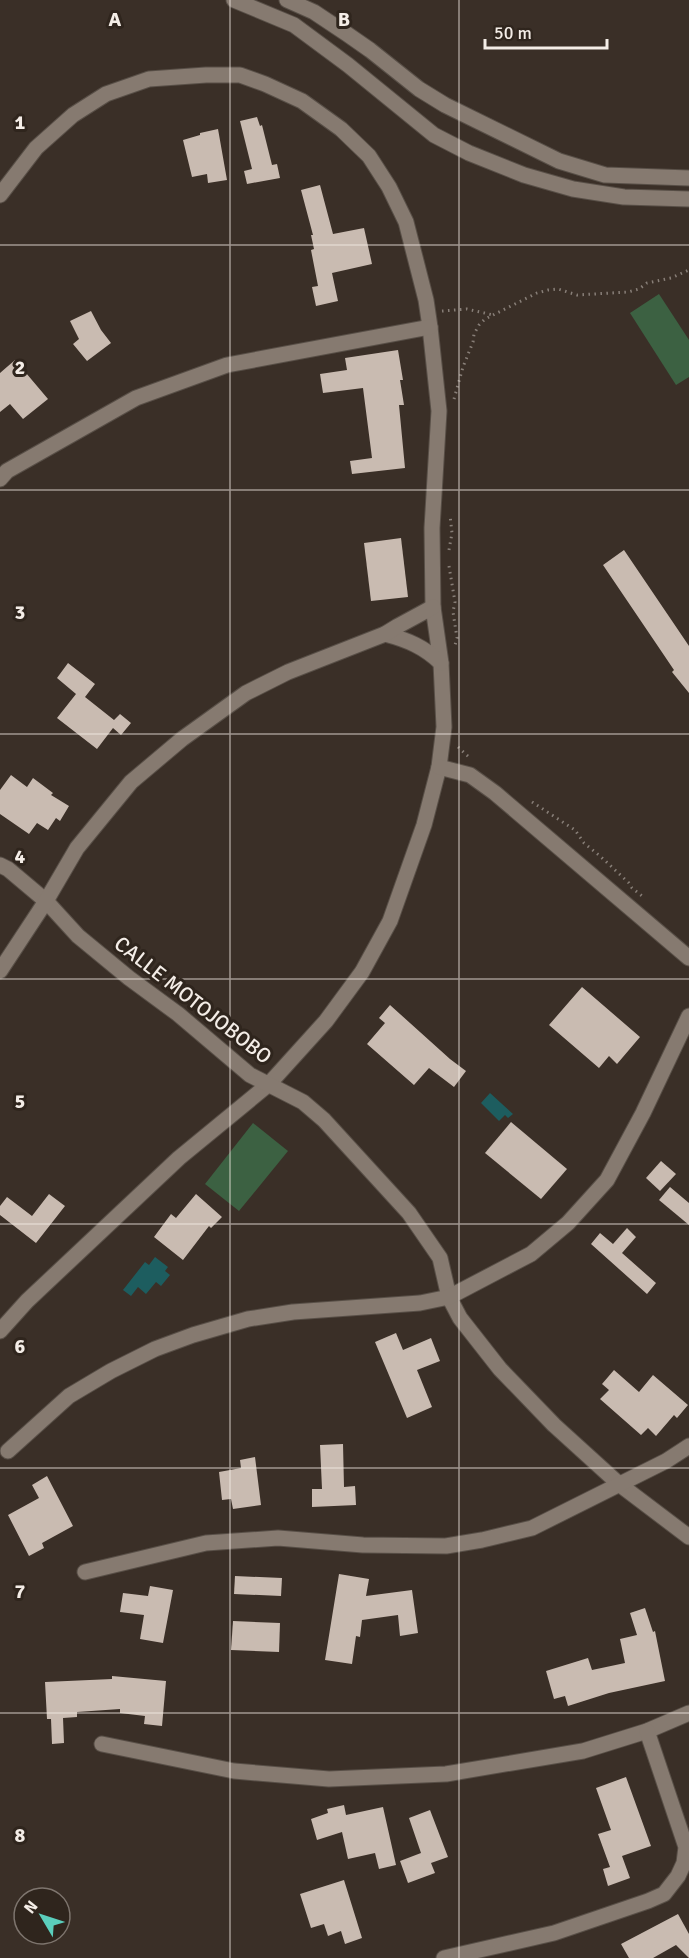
<svg xmlns="http://www.w3.org/2000/svg" width="689" height="1958" font-family="Signika,sans-serif">
  <style>
    .green { fill: #3c6142 }
    .water { fill: #1d5d5f }
    .building { fill: #c9bbb1 }
    .lines { fill: none; stroke-linecap: round; stroke-linejoin: round }
    .minor-casing { stroke: #584f47; stroke-width: 17 }
    .path { stroke: #887f78; stroke-width: 3; stroke-dasharray: 1.5 4.5; stroke-linecap: butt }
    .minor { stroke: #867a70; stroke-width: 15 }
    .grid { fill: none; stroke: #f4ede7; stroke-width: 1.5; stroke-opacity: 0.55 }
    .labels { text-anchor: middle; dominant-baseline: central; stroke-width: 6; stroke-linejoin: round; paint-order: stroke }
    .street-label { font-size: 21px; fill: #f4ede7; stroke: #2f251d }
    .grid-label { font-size: 20px; text-anchor: middle; font-weight: bold; fill: #f4ede7; stroke: #2f251d; stroke-width: 6; stroke-linejoin: round; paint-order: stroke }
  </style>
  <rect width="100%" height="100%" fill="#3a2f27"/>
  <!-- green -->
  <g class="green">
    <polygon points="659,294 689,340 689,377 676,385 630,313"/>
    <polygon points="253,1123 288,1151 239,1211 205,1184"/>
  </g>
  <!-- water -->
  <g class="water">
    <polygon points="490,1093 513,1114 508,1118 505,1115 499,1121 481,1103"/>
    <polygon points="155,1257 168,1267 165,1271 170,1275 161,1286 156,1282 146,1294 138,1287 131,1296 123,1290 145,1262 149,1265"/>
  </g>
  <!-- building -->
  <g class="building">
    <polygon points="257,117 260,126 262,125 272,165 277,164 280,178 247,184 244,171 252,169 240,121"/>
    <polygon points="218,129 227,180 208,183 207,174 192,177 183,140 200,135 200,133"/>
    <polygon points="320,185 333,234 364,228 372,264 332,273 338,301 316,306 312,287 318,286 311,250 314,249 311,235 313,235 301,190"/>
    <polygon points="91,311 101,330 111,343 87,361 73,344 79,339 70,321"/>
    <polygon points="398,350 403,380 400,380 404,405 399,405 405,468 352,474 350,461 372,458 363,388 323,393 320,374 347,370 345,358"/>
    <polygon points="15,360 48,399 23,419 10,404 0,412 0,373"/>
    <polygon points="401,538 408,597 371,601 364,543"/>
    <polygon points="624,550 689,646 689,693 672,672 674,670 603,565"/>
    <polygon points="68,663 95,684 85,697 114,720 120,714 131,723 121,735 113,728 97,749 57,718 76,694 57,678"/>
    <polygon points="11,775 27,787 33,778 53,793 51,795 69,806 60,821 56,818 48,830 37,823 29,834 0,814 0,790"/>
    <polygon points="582,987 640,1037 617,1064 609,1056 599,1068 549,1025"/>
    <polygon points="390,1005 450,1059 466,1071 454,1087 429,1068 414,1085 367,1044 385,1023 379,1018"/>
    <polygon points="511,1122 567,1169 541,1199 485,1153"/>
    <polygon points="661,1161 676,1174 660,1191 646,1178"/>
    <polygon points="670,1187 689,1203 689,1225 659,1200"/>
    <polygon points="49,1194 65,1206 36,1243 0,1215 0,1206 7,1197 32,1216"/>
    <polygon points="196,1194 222,1217 211,1228 209,1226 183,1260 154,1237 171,1214 176,1218"/>
    <polygon points="627,1228 636,1237 622,1253 656,1283 647,1294 591,1244 600,1233 613,1244"/>
    <polygon points="396,1333 403,1350 431,1338 440,1361 417,1370 432,1407 407,1418 375,1342"/>
    <polygon points="614,1370 639,1392 653,1375 688,1405 677,1418 674,1415 656,1436 648,1428 641,1435 600,1399 609,1390 602,1384"/>
    <polygon points="343,1444 344,1487 355,1486 356,1505 312,1507 312,1489 322,1489 320,1445"/>
    <polygon points="255,1457 261,1505 233,1509 231,1499 222,1500 219,1472 241,1468 240,1460"/>
    <polygon points="47,1476 73,1526 42,1543 44,1548 29,1556 8,1515 39,1498 32,1485"/>
    <polygon points="339,1574 369,1579 366,1596 412,1590 418,1633 400,1636 398,1615 362,1620 360,1637 356,1636 352,1664 325,1660"/>
    <polygon points="235,1576 282,1578 281,1596 234,1594"/>
    <polygon points="150,1586 173,1590 163,1643 140,1639 144,1615 120,1612 123,1593 148,1596"/>
    <polygon points="645,1608 653,1632 655,1631 665,1681 609,1693 568,1706 565,1696 554,1699 546,1671 588,1658 592,1670 625,1663 620,1639 637,1635 630,1613"/>
    <polygon points="233,1621 280,1623 279,1652 231,1650"/>
    <polygon points="112,1676 166,1681 162,1726 144,1724 145,1716 120,1713 120,1709 77,1712 77,1717 63,1718 64,1743 52,1744 51,1719 47,1719 45,1682 112,1679"/>
    <polygon points="626,1777 651,1846 622,1856 630,1878 608,1886 603,1869 610,1867 598,1834 611,1830 596,1788"/>
    <polygon points="344,1805 346,1815 383,1807 396,1865 379,1869 375,1853 348,1859 342,1832 317,1840 311,1819 328,1813 327,1809"/>
    <polygon points="430,1810 448,1857 431,1863 435,1873 408,1883 400,1861 421,1853 409,1818"/>
    <polygon points="344,1880 362,1938 345,1944 341,1931 328,1936 324,1924 311,1928 300,1894"/>
    <polygon points="678,1914 689,1934 689,1958 676,1945 653,1958 629,1958 621,1944"/>
  </g>
  <g class="lines">
    <!-- minor casing -->
    <g class="minor-casing">
      <g id="minor">
        <polyline points="234,0 294,25 348,65 434,135 469,153 524,175 573,189 624,197 689,199"/>
        <polyline points="287,0 314,12 347,34 370,50 419,89 445,105 559,161 605,175 689,178"/>
        <polyline points="0,195 36,148 73,115 106,94 149,79 206,75 240,75 265,84 302,101 341,129 369,156 389,187 406,222 426,300 430,327 439,411 432,528 433,607 441,663 444,727 439,767 424,825 390,921 362,972 326,1021 269,1084 179,1158 27,1301 0,1331"/>
        <polyline points="0,479 7,471 136,398 227,365 430,327"/>
        <path d="M385,634C408,640 424,647 441,663"/>
        <polyline points="439,767 470,775 495,793 689,958"/>
        <polyline points="0,865 8,869 46,901 78,936 129,978 178,1014 250,1075 303,1102 324,1120 409,1213 440,1258 449,1297 460,1318 500,1369 554,1425 619,1484 689,1537"/>
        <polyline points="0,971 46,901 77,848 131,782 182,739 246,693 288,672 385,634 398,626 433,607"/>
        <polyline points="8,1451 69,1396 111,1371 155,1349 193,1335 248,1319 293,1312 420,1303 449,1297 531,1254 568,1223 607,1180 643,1113 689,1016"/>
        <polyline points="85,1572 206,1543 278,1538 363,1545 446,1546 482,1540 532,1528 666,1461 689,1446"/>
        <polyline points="102,1744 234,1771 329,1779 446,1774 583,1751 647,1731 689,1713"/>
        <polyline points="444,1958 554,1933 648,1901 664,1894 678,1876 684,1863 686,1847 647,1731"/>
      </g>
    </g>
    <!-- path -->
    <g class="path">
      <polyline points="442,311 467,309 493,315"/>
      <polyline points="454,399 463,367 473,342 474,334 479,325 485,319 537,293 548,290 558,289 577,295 628,292 639,289 647,283 671,278 689,270"/>
      <polyline points="449,550 452,533 450,515"/>
      <polyline points="449,566 455,602 453,612 457,638 455,645"/>
      <polyline points="458,747 470,758"/>
      <polyline points="532,802 575,830 584,843 600,856 629,883 632,888 642,896"/>
    </g>
    <!-- minor -->
    <use href="#minor" class="minor"/>
  </g>
  <!-- grid -->
  <path class="grid" d="M230,0V1958M459,0V1958M0,245H689M0,490H689M0,734H689M0,979H689M0,1224H689M0,1468H689M0,1713H689"/>
  <g class="labels">
    <!-- street labels -->
    <g class="street-label">
      <text transform="translate(193 1000) rotate(38)">CALLE MOTOJOBOBO</text>
    </g>
  </g>
  <g class="grid-label">
    <text x="115" y="26">A</text>
    <text x="344" y="26">B</text>
    <text x="20" y="129">1</text>
    <text x="20" y="374">2</text>
    <text x="20" y="619">3</text>
    <text x="20" y="863">4</text>
    <text x="20" y="1108">5</text>
    <text x="20" y="1353">6</text>
    <text x="20" y="1598">7</text>
    <text x="20" y="1842">8</text>
  </g>
  <!-- north arrow -->
  <g transform="translate(42 1916) rotate(309)"><circle r="28" fill="#2f251d" stroke="#7e756e" stroke-width="1.5"/>
  <path d="M0-4.5L10 22L0 15L-10 22Z" fill="#5bcebc"/>
  <text y="-9" font-size="16" font-weight="bold" text-anchor="middle" fill="#f4ede7">N</text>
  </g>
  <!-- scale -->
  <path d="M485 39v9h122v-9" fill="none" stroke="#f4ede7" stroke-width="3"/>
  <text x="494" y="39" font-size="18" fill="#f4ede7" stroke="#2f251d" stroke-width="4.5" paint-order="stroke">50 m</text>
</svg>
